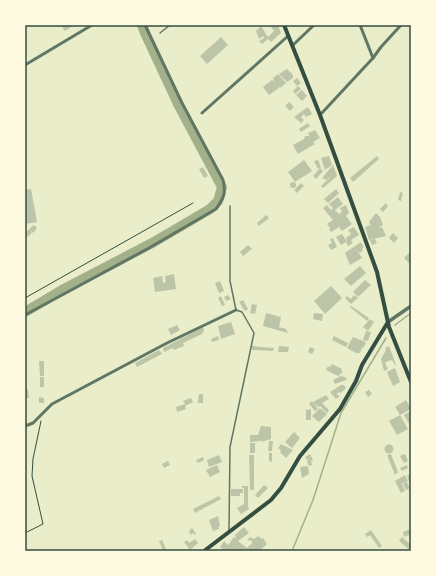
<svg xmlns="http://www.w3.org/2000/svg" width="436" height="576" font-family="'Asap Condensed',sans-serif">
  <style>
    .lines { fill: none; stroke-linecap: round; stroke-linejoin: round }
    .stream { stroke: #a3b18a; stroke-width: 1.5 }
    .river { stroke: #a3b18a; stroke-width: 10 }
    .building { fill: #bcc5a7 }
    .path { stroke: #344e41; stroke-width: 1 }
    .service { stroke: #617663; stroke-width: 1.5 }
    .minor { stroke: #617663; stroke-width: 3 }
    .tertiary { stroke: #617663; stroke-width: 3.5 }
    .secondary { stroke: #344e41; stroke-width: 4 }
    .neatline { fill: none; stroke: #344e41; stroke-width: 1.5 }
  </style>
  <rect width="100%" height="100%" fill="#e9edc9"/>
  <g class="lines">
    <!-- stream -->
    <g class="stream">
      <polyline points="395,325 411,313"/>
      <polyline points="292,551 313,500 341,413 386,338"/>
    </g>
    <!-- river -->
    <polyline class="river" points="25,312 62,290 154,242 210,209 218,201 222,187 178,104 145,33 142,25"/>
  </g>
  <!-- building -->
  <g class="building">
    <polygon points="61,25 74,25 65,31"/>
    <polygon points="270,25 278,25 281,33 271,42 268,39 262,44 259,41 264,38 263,36 259,39 256,31 261,26 268,37 274,31"/>
    <polygon points="221,37 228,45 207,64 200,56"/>
    <polygon points="287,69 293,75 293,78 287,82 279,74"/>
    <polygon points="278,74 286,83 280,88 278,85 279,88 269,95 263,87 272,80 275,82 273,78"/>
    <polygon points="297,78 301,83 297,86 293,81"/>
    <polygon points="298,86 301,89 295,94 293,91"/>
    <polygon points="302,90 307,96 302,101 296,95"/>
    <polygon points="289,102 294,107 290,111 285,106"/>
    <polygon points="308,107 312,114 306,117 304,114 301,117 304,120 301,123 294,117"/>
    <polygon points="308,123 310,126 301,132 299,129"/>
    <polygon points="315,130 320,138 313,142 315,144 298,154 293,145 304,139 305,136 309,136 308,133"/>
    <polygon points="329,156 332,165 325,170 321,158"/>
    <polygon points="377,156 379,159 353,182 350,178"/>
    <polygon points="304,160 312,171 295,182 288,172"/>
    <polygon points="318,160 321,167 318,169 314,161"/>
    <polygon points="333,165 337,176 323,188 321,186 331,176 326,180 322,178"/>
    <polygon points="203,167 208,176 204,178 199,169"/>
    <polygon points="320,168 323,171 316,179 313,176"/>
    <circle cx="293" cy="185" r="3"/>
    <polygon points="301,183 304,186 297,193 294,190"/>
    <polygon points="31,189 37,222 25,224 25,190"/>
    <polygon points="336,189 339,193 328,203 324,199"/>
    <polygon points="400,192 403,193 401,201 398,200"/>
    <polygon points="338,197 343,204 335,210 339,214 342,212 340,208 346,205 349,213 346,216 352,224 342,231 339,227 331,232 329,229 330,228 327,224 333,220 323,208 327,205 331,210 333,208 329,204"/>
    <polygon points="386,203 388,206 383,212 380,209"/>
    <polygon points="376,213 380,217 383,225 378,228 382,227 386,236 369,240 365,227 370,225 375,236 369,222"/>
    <polygon points="266,215 269,218 259,226 257,223"/>
    <polygon points="34,225 37,228 33,233 29,229"/>
    <polygon points="354,227 359,235 351,240 353,243 348,246 346,242 341,245 336,237 342,234 347,242 346,238 351,234 348,230"/>
    <polygon points="29,229 32,233 25,239 25,233"/>
    <polygon points="393,233 398,238 394,243 389,238"/>
    <polygon points="333,238 337,247 331,250 328,245 332,243 330,239"/>
    <polygon points="375,239 377,243 372,245 370,240"/>
    <polygon points="361,242 364,247 362,248 363,250 360,253 357,250 362,258 350,265 345,253"/>
    <polygon points="248,245 252,249 243,256 240,252"/>
    <polygon points="411,251 411,265 404,258"/>
    <polygon points="360,266 366,273 351,286 344,279"/>
    <polygon points="174,274 176,289 155,292 153,278 162,276 163,283 166,282 165,276"/>
    <polygon points="365,280 371,285 358,297 353,292"/>
    <polygon points="220,281 224,291 219,293 215,283"/>
    <polygon points="331,286 342,298 325,314 314,301"/>
    <polygon points="228,295 231,299 226,301 224,297"/>
    <polygon points="354,295 358,298 351,304 345,298 347,296 351,299"/>
    <polygon points="221,296 225,305 222,306 218,298"/>
    <polygon points="243,300 248,309 245,311 239,302"/>
    <polygon points="252,304 257,305 255,314 250,313"/>
    <polygon points="351,306 369,318 367,321 350,307"/>
    <polygon points="266,313 281,317 279,327 286,329 288,333 263,326"/>
    <polygon points="314,313 323,314 322,321 313,319"/>
    <polygon points="370,319 374,322 368,331 363,327"/>
    <polygon points="231,322 235,334 221,339 218,326"/>
    <polygon points="177,325 180,330 171,335 168,329"/>
    <polygon points="203,327 204,330 202,334 183,343 184,346 174,350 173,348 164,352 163,348"/>
    <polygon points="366,331 371,332 368,341 363,340"/>
    <polygon points="218,336 219,340 212,342 211,339"/>
    <polygon points="334,336 348,343 346,347 332,340"/>
    <polygon points="353,337 366,342 364,347 361,348 362,348 360,353 356,353 347,348"/>
    <polygon points="252,346 274,348 273,351 252,350"/>
    <polygon points="279,346 289,347 288,352 278,352"/>
    <polygon points="389,346 396,365 395,365 392,360 388,361 385,363 388,369 384,371 381,359 386,350 385,348"/>
    <polygon points="310,347 315,349 312,354 308,352"/>
    <polygon points="159,350 162,354 137,367 135,363"/>
    <polygon points="39,361 44,361 44,376 40,376"/>
    <polygon points="332,364 342,369 341,371 343,372 338,376 326,370 328,366 330,367"/>
    <polygon points="395,368 400,382 393,386 387,372"/>
    <polygon points="341,376 347,378 346,380 335,384 333,380"/>
    <rect x="40" y="377" width="4" height="10"/>
    <polygon points="341,385 344,385 346,388 341,393 340,392 336,394 340,396 336,399 330,392"/>
    <polygon points="25,389 28,389 29,398 25,398"/>
    <polygon points="369,390 372,394 368,397 365,392"/>
    <polygon points="199,394 203,394 203,403 198,403"/>
    <polygon points="326,395 329,399 322,403 329,410 327,413 320,406 318,407 313,402"/>
    <polygon points="39,397 44,398 44,403 39,403"/>
    <polygon points="191,398 193,402 185,406 186,409 177,412 176,407 185,404 183,401"/>
    <polygon points="406,400 411,409 400,415 395,407"/>
    <polygon points="312,401 318,409 315,411 309,404"/>
    <polygon points="320,408 327,414 319,422 312,416"/>
    <polygon points="311,409 311,420 306,420 306,410"/>
    <polygon points="411,411 411,427 404,415"/>
    <polygon points="400,415 408,429 397,435 389,421"/>
    <polygon points="261,426 271,427 271,439 261,442 260,439 260,441 250,442 250,435 258,435"/>
    <polygon points="294,432 300,438 292,448 285,442"/>
    <polygon points="269,441 273,441 272,451 268,451"/>
    <rect x="250" y="443" width="5" height="10"/>
    <polygon points="281,444 293,450 286,458 280,452 281,450 278,448"/>
    <circle cx="389" cy="449" r="4.5"/>
    <polygon points="269,453 272,453 272,462 269,461"/>
    <polygon points="310,454 313,460 311,461 312,465 309,466 307,461 310,459 307,460 305,457"/>
    <polygon points="391,454 398,472 395,475 387,455"/>
    <polygon points="405,454 408,461 404,463 400,456"/>
    <polygon points="219,455 222,462 209,467 207,460"/>
    <polygon points="249,455 254,455 254,490 250,490"/>
    <polygon points="203,457 204,460 198,463 196,460"/>
    <polygon points="168,461 170,465 164,468 162,464"/>
    <polygon points="217,465 220,472 210,477 206,470"/>
    <polygon points="407,465 408,468 402,471 400,468"/>
    <polygon points="308,466 309,474 302,478 300,467"/>
    <polygon points="411,474 411,487 407,476"/>
    <polygon points="405,475 408,481 402,484 405,491 401,493 395,481"/>
    <polygon points="407,482 410,488 406,490 403,484"/>
    <polygon points="264,485 268,488 258,498 255,495"/>
    <polygon points="242,486 248,486 248,506 249,509 241,514 237,508 244,504 244,488 242,488"/>
    <polygon points="231,489 243,489 243,493 240,493 240,496 231,496"/>
    <polygon points="219,496 221,499 195,513 193,509"/>
    <polygon points="218,516 220,526 218,527 219,529 213,531 209,520"/>
    <polygon points="244,527 249,533 238,541 247,548 251,544 252,545 252,541 247,540 250,537 254,539 258,536 262,539 263,538 267,544 259,551 249,551 249,550 224,551 220,547 224,541 228,545 234,537 236,539 235,535"/>
    <polygon points="192,528 196,534 195,535 193,533 191,535 189,531"/>
    <polygon points="411,529 411,534 404,537 403,532"/>
    <polygon points="371,530 382,546 379,548 370,535 367,537 365,534"/>
    <polygon points="402,537 411,545 411,551 399,541"/>
    <polygon points="195,539 198,543 190,550 184,542 187,540 189,543"/>
    <polygon points="162,540 167,551 163,551 159,541"/>
  </g>
  <g class="lines">
    <!-- path -->
    <g class="path">
      <polyline points="25,298 193,203"/>
      <polyline points="25,533 43,524 32,476 33,459 41,421"/>
    </g>
    <!-- service -->
    <g class="service">
      <polyline points="160,33 170,25"/>
      <polyline points="229,530 230,447 254,333 242,312 236,310 230,281 230,206"/>
    </g>
    <!-- minor -->
    <g class="minor">
      <polyline points="360,25 373,58"/>
      <polyline points="293,45 314,25"/>
      <polyline points="25,65 92,25"/>
      <polyline points="202,113 288,36"/>
      <polyline points="320,115 373,58 381,47 401,25"/>
      <path d="M25,315L149,248L216,209C224,198 226,193 223,180L182,103L145,25"/>
      <polyline points="25,426 33,423 52,404 167,343 236,310"/>
    </g>
    <!-- tertiary -->
    <polyline class="tertiary" points="388,322 411,306"/>
    <!-- secondary -->
    <g class="secondary">
      <polyline points="284,25 320,115 377,272 389,327 411,382"/>
      <polyline points="204,551 271,500 281,488 300,456 340,409 356,381 362,365 388,322"/>
    </g>
  </g>
  <!-- border -->
  <rect width="436" height="576" fill="none" stroke="#fefae0" stroke-width="52"/>
  <rect x="26" y="26" width="384" height="524" class="neatline"/>
</svg>
